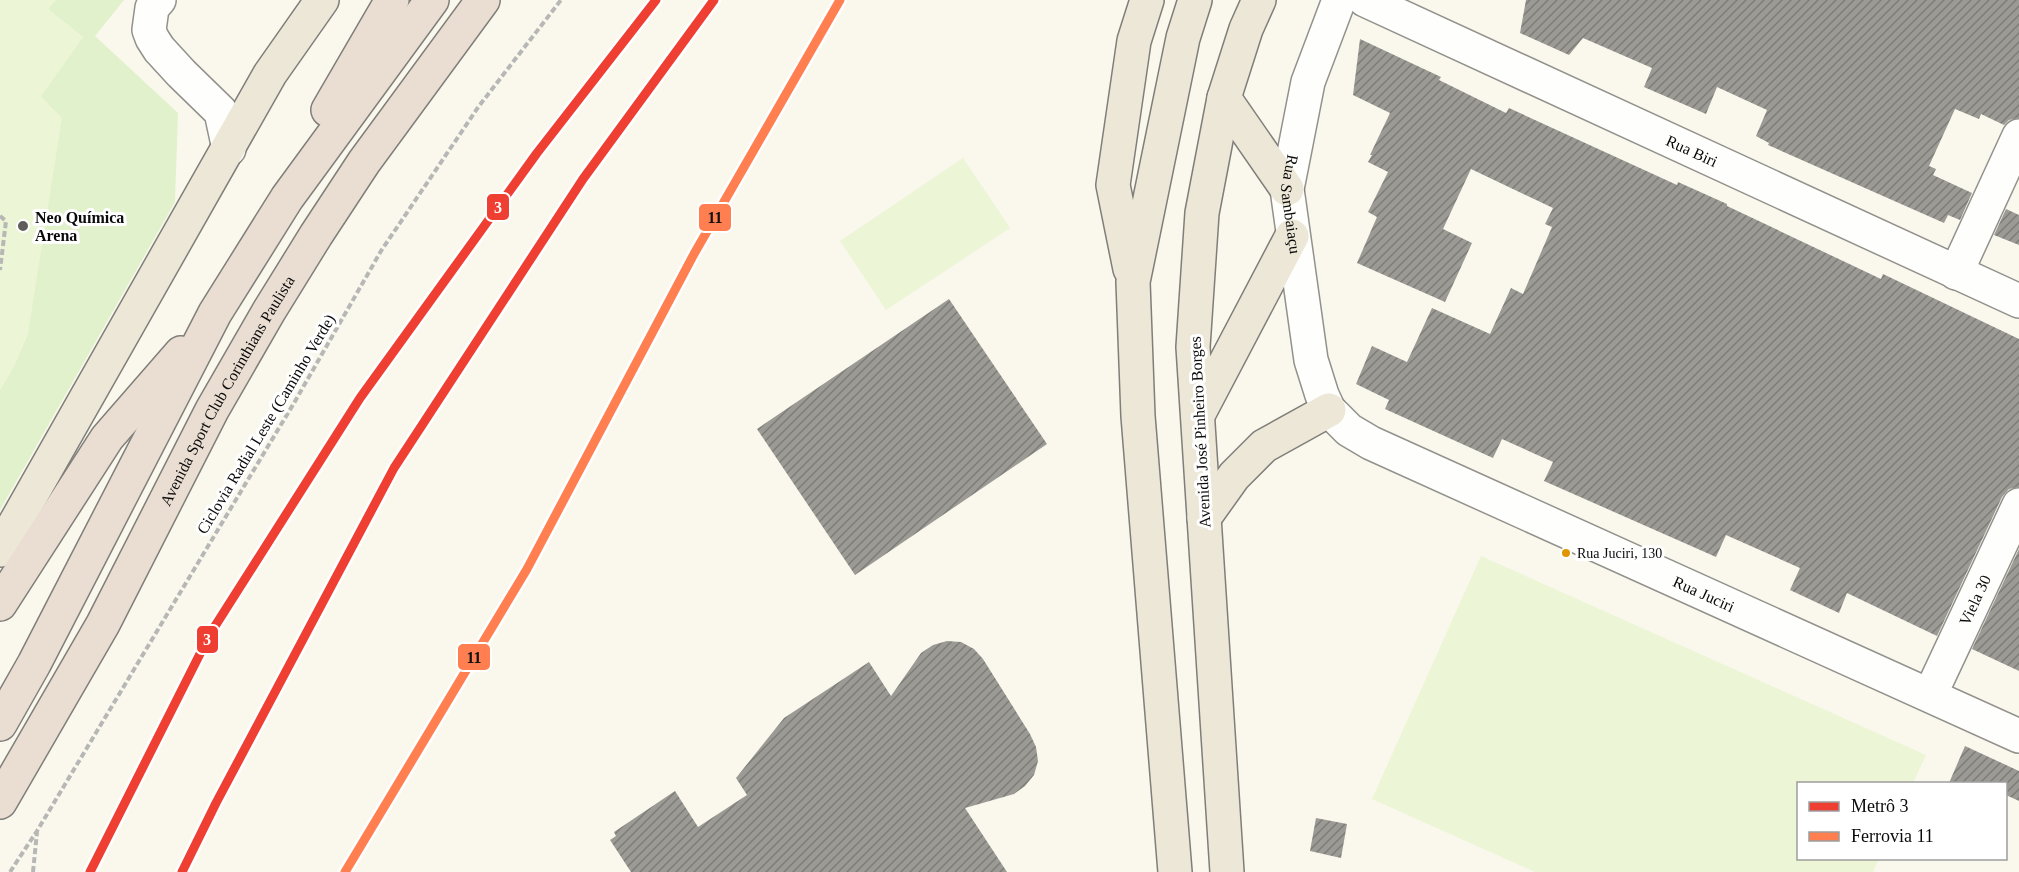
<svg xmlns="http://www.w3.org/2000/svg" width="2019" height="872" font-family="'Times New Roman',serif">
  <style>
    .grass { fill: #e1f1cb }
    .pitch { fill: #ecf5d5 }
    .building { fill: url(#building-hatch) }
    .lines { fill: none; stroke-linecap: round; stroke-linejoin: round }
    .minor-casing { stroke: #92918c; stroke-width: 36 }
    .major-casing { stroke: #7f7e7a; stroke-width: 36 }
    .highway-casing { stroke: #7f7e7a; stroke-width: 36 }
    .path { stroke: #b7b7b5; stroke-width: 4; stroke-dasharray: 6 3; stroke-linecap: butt }
    .minor { stroke: #fefefc; stroke-width: 33 }
    .major { stroke: #ece7d6; stroke-width: 33 }
    .highway { stroke: #eaded2; stroke-width: 33 }
    .rail-1-casing { stroke: #fff; stroke-width: 14 }
    .rail-1 { stroke: #ff7f50; stroke-width: 9 }
    .metro-1-casing { stroke: #fff; stroke-width: 14 }
    .metro-1 { stroke: #ef3f32; stroke-width: 9 }
    .poi-dot { fill: #5e5d59; stroke: #fff; stroke-width: 2 }
    .bus-dot { fill: #df9601; stroke: #fff; stroke-width: 2 }
    .labels { text-anchor: middle; dominant-baseline: central; stroke-width: 6; stroke-linejoin: round; paint-order: stroke }
    .bus-label { font-size: 14px; fill: #0a0a0a; stroke: #fff; text-anchor: start }
    .street-label { font-size: 16px; fill: #0a0a0a; stroke: #fff }
    .poi-label { font-size: 16px; font-weight: bold; fill: #0a0a0a; stroke: #fff; text-anchor: start }
    .line-badge { stroke: #fff; stroke-width: 2 }
    .badge-label { font-size: 16px; text-anchor: middle; font-weight: bold; fill: #fff }
    .pale-badge-label { font-size: 16px; text-anchor: middle; font-weight: bold; fill: #111 }
  </style>
  <defs>
    <pattern id="building-hatch" width="6" height="6" patternUnits="userSpaceOnUse" patternTransform="scale(1.5)"><rect width="6" height="6" fill="#9c9a94"/><path d="M-1 1l2-2M0 6l6-6M5 7l2-2" fill="none" stroke="#7d7c77"/></pattern>
  </defs>
  <rect width="100%" height="100%" fill="#faf8ed"/>
  <!-- grass -->
  <polygon class="grass" points="56,0 124,0 95,36 178,113 175,202 0,510 0,390 14,366 28,334 41,96 83,37 48,9"/>
  <!-- pitch -->
  <g class="pitch">
    <polygon points="0,0 56,0 48,9 83,37 41,96 62,118 28,334 14,366 0,390"/>
    <polygon points="963,158 1010,228 886,310 840,241"/>
    <polygon points="1481,556 1926,755 1913,783 1798,784 1798,858 1879,859 1873,872 1535,872 1372,799"/>
  </g>
  <!-- building -->
  <g class="building">
    <polygon points="1526,0 2019,0 2019,118 2009,120 2004,125 1981,114 1979,119 1955,109 1929,166 1936,169 1933,175 1972,193 1960,220 1948,215 1944,223 1768,145 1769,143 1756,136 1767,110 1717,87 1706,114 1644,87 1652,68 1583,38 1569,55 1520,33"/>
    <polygon points="1360,39 1441,77 1439,80 1506,113 1509,108 1677,185 1678,182 1727,204 1727,206 1881,279 1883,274 2019,339 2019,487 2009,489 2002,497 1937,636 1847,593 1839,613 1790,590 1800,568 1726,535 1716,557 1544,481 1553,462 1502,439 1493,458 1385,409 1389,400 1356,384 1372,346 1407,362 1432,308 1490,334 1511,288 1523,294 1552,227 1545,224 1553,208 1471,169 1443,229 1472,243 1445,302 1357,263 1377,217 1368,212 1388,172 1368,162 1372,155 1370,155 1390,113 1353,95"/>
    <polygon points="2006,209 2019,215 2019,245 1994,235"/>
    <polygon points="949,299 1047,444 855,575 757,429"/>
    <polygon points="2019,549 2019,671 1972,649"/>
    <polygon points="947,641 961,642 974,649 983,659 1030,734 1036,747 1038,761 1034,775 1025,786 1014,794 965,808 1007,872 631,872 610,840 616,836 614,832 675,791 698,827 747,795 736,778 784,718 869,662 891,696 921,653 933,645"/>
    <polygon points="1965,746 2019,771 2019,801 2006,795 2006,783 1949,783"/>
    <polygon points="1316,818 1347,824 1341,858 1310,851"/>
  </g>
  <g class="lines">
    <!-- minor casing -->
    <g class="minor-casing">
      <g id="minor">
        <polyline points="159,0 152,8 149,30 152,38 159,49 181,73 221,112 229,149"/>
        <path id="s1" d="M1339,0L1308,82L1287,189L1311,360L1322,395L1329,410L1349,430L1371,443L2019,736"/>
        <path id="s2" d="M1365,0L2019,301"/>
        <polyline points="1956,273 2019,136"/>
        <path id="s3" d="M1930,695L2019,505"/>
      </g>
    </g>
    <!-- major casing -->
    <g class="major-casing">
      <g id="major">
        <polyline points="1224,98 1287,189"/>
        <polyline points="1130,269 1113,185 1134,41 1147,0"/>
        <polyline points="1198,415 1292,236"/>
        <polyline points="1204,518 1234,476 1264,446 1329,410"/>
        <polyline points="0,550 270,74 322,0"/>
        <polyline points="1175,872 1138,416 1133,282 1183,38 1195,0"/>
        <polyline points="1227,872 1193,347 1202,213 1224,98 1246,29 1259,0"/>
      </g>
    </g>
    <!-- highway casing -->
    <g class="highway-casing">
      <g id="highway">
        <polyline points="328,110 392,0"/>
        <polyline points="0,604 107,438 181,353"/>
        <polyline points="0,724 34,664 215,313 287,198 432,0"/>
        <path id="s4" d="M0,802L103,624L212,410L269,311L316,235L364,162L483,0"/>
      </g>
    </g>
    <!-- path -->
    <g class="path">
      <polyline points="0,216 6,221 0,270"/>
      <polyline points="10,872 37,831 294,403 381,251 479,106 561,0"/>
      <polyline points="33,872 37,832"/>
    </g>
    <!-- minor -->
    <use href="#minor" class="minor"/>
    <!-- major -->
    <use href="#major" class="major"/>
    <!-- highway -->
    <use href="#highway" class="highway"/>
    <!-- rail-1 casing -->
    <g class="rail-1-casing">
      <polyline id="rail-1" points="345,872 527,569 694,254 840,0"/>
    </g>
    <!-- rail-1 -->
    <use href="#rail-1" class="rail-1"/>
    <!-- metro-1 casing -->
    <g class="metro-1-casing">
      <g id="metro-1">
        <polyline points="90,872 210,634 360,398 537,153 656,0"/>
        <polyline points="182,872 216,803 394,468 583,179 714,0"/>
      </g>
    </g>
    <!-- metro-1 -->
    <use href="#metro-1" class="metro-1"/>
  </g>
  <!-- markers -->
  <circle class="poi-dot" cx="23" cy="226" r="6"/>
  <circle class="bus-dot" cx="1566" cy="553" r="5"/>
  <g class="labels">
    <!-- bus labels -->
    <g class="bus-label">
      <text x="1577" y="553">Rua Juciri, 130</text>
    </g>
    <!-- street labels -->
    <g class="street-label">
      <text stroke="none"><textPath href="#s2" startOffset="360">Rua Biri</textPath></text>
      <text stroke="none"><textPath href="#s1" startOffset="212">Rua Sambaiaçu</textPath></text>
      <text stroke="none"><textPath href="#s4" startOffset="470">Avenida Sport Club Corinthians Paulista</textPath></text>
      <text transform="translate(266 424) rotate(-59)">Ciclovia Radial Leste (Caminho Verde)</text>
      <text transform="translate(1200 432) rotate(-93)">Avenida José Pinheiro Borges</text>
      <text stroke="none"><textPath href="#s1" startOffset="842">Rua Juciri</textPath></text>
      <text stroke="none"><textPath href="#s3" startOffset="105">Viela 30</textPath></text>
    </g>
    <!-- poi labels -->
    <g class="poi-label">
      <text x="35" y="217">Neo Química<tspan x="35" dy="18">Arena</tspan></text>
    </g>
  </g>
  <g class="line-badge">
    <rect x="486" y="193" width="24" height="28" rx="6" fill="#ef3f32"/>
    <rect x="698" y="203" width="34" height="29" rx="6" fill="#ff7f50"/>
    <rect x="196" y="625" width="23" height="29" rx="6" fill="#ef3f32"/>
    <rect x="457" y="643" width="34" height="28" rx="6" fill="#ff7f50"/>
  </g>
  <g class="badge-label">
    <text x="498" y="213">3</text>
    <text x="207" y="645">3</text>
  </g>
  <g class="pale-badge-label">
    <text x="715" y="223">11</text>
    <text x="474" y="663">11</text>
  </g>
  <!-- legend -->
  <rect x="1797" y="782" width="210" height="78" fill="#ffffff" stroke="#9d9d9d" stroke-width="1.5"/>
  <rect x="1809" y="802" width="30" height="9" fill="#ef3f32" stroke="#9d9d9d" stroke-width="1.5"/>
  <text x="1851" y="812" font-size="18" fill="#0a0a0a">Metrô 3</text>
  <rect x="1809" y="832" width="30" height="9" fill="#ff7f50" stroke="#9d9d9d" stroke-width="1.5"/>
  <text x="1851" y="842" font-size="18" fill="#0a0a0a">Ferrovia 11</text>
</svg>
